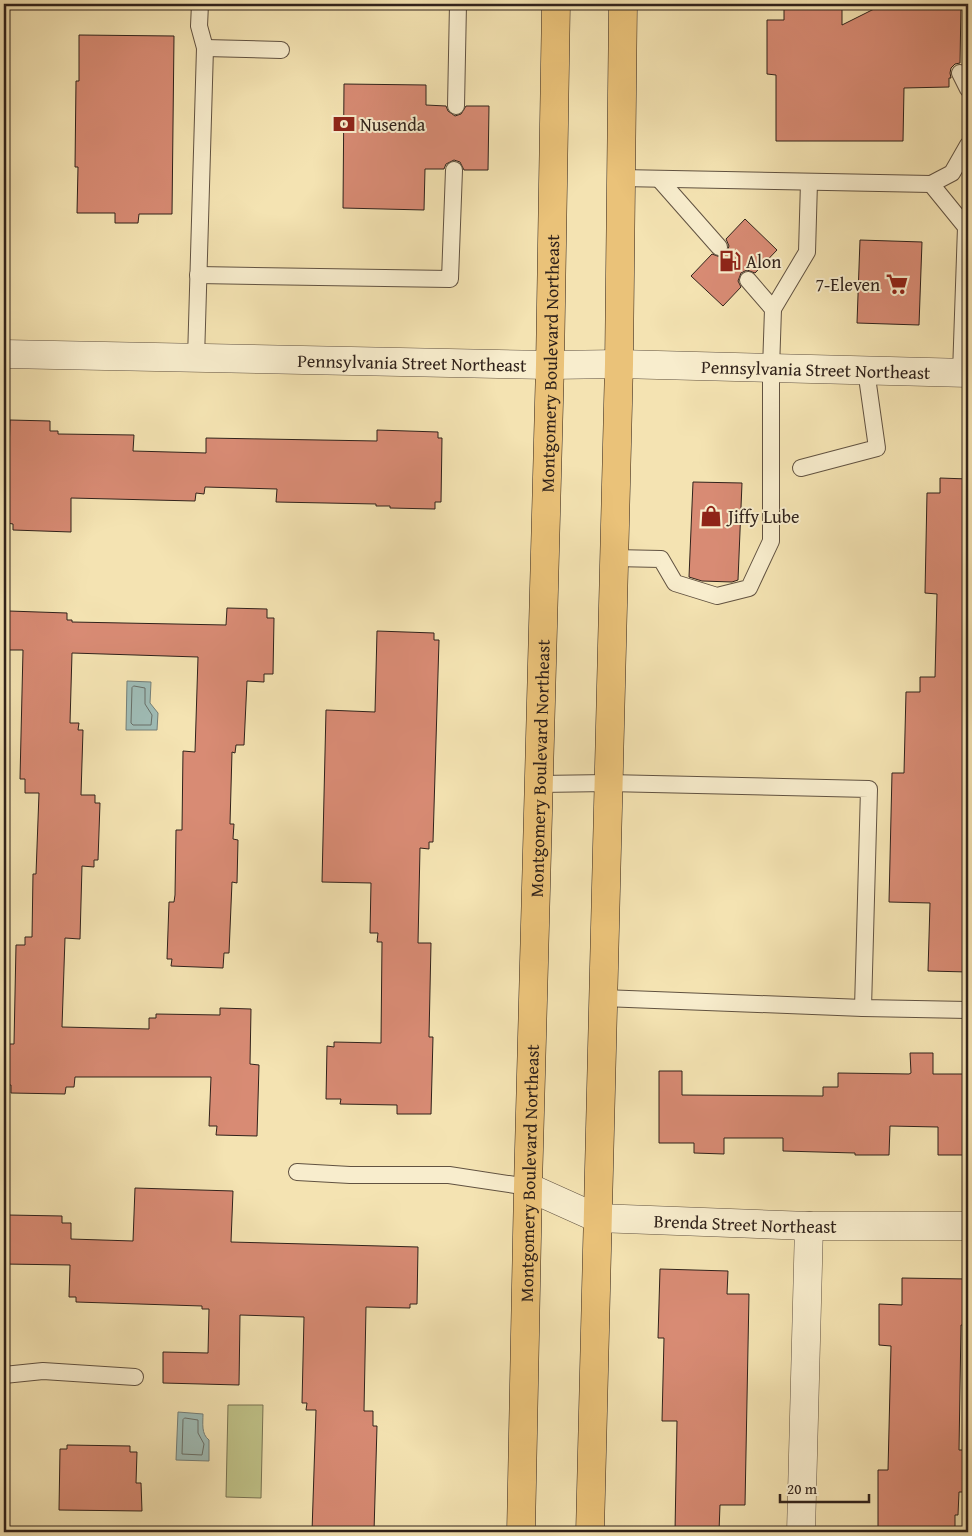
<svg xmlns="http://www.w3.org/2000/svg" width="972" height="1536" font-family="'Gentium Book Plus',serif">
  <style>
    .green { fill: #c0c389; stroke: #787252 }
    .water { fill: #9fbcb6; stroke: #737e78 }
    .lines { fill: none; stroke-linecap: round; stroke-linejoin: round }
    .shore { stroke: #686f68; stroke-width: 1 }
    .building { fill: #d88b74; stroke: #30221b }
    .service-casing { stroke: #615241; stroke-width: 18 }
    .minor-casing { stroke: #615241; stroke-width: 29 }
    .tertiary-casing { stroke: #615241; stroke-width: 29 }
    .primary-casing { stroke: #30221b; stroke-width: 29 }
    .service { stroke: #f8edcd; stroke-width: 16 }
    .minor { stroke: #f8edcd; stroke-width: 28 }
    .tertiary { stroke: #f8edcd; stroke-width: 28 }
    .primary { stroke: #eac279; stroke-width: 28 }
    .labels { text-anchor: middle; dominant-baseline: central; stroke-width: 4; stroke-linejoin: round; paint-order: stroke }
    .poi-label { font-size: 18px; fill: #30221b; stroke: #f8edcd; text-anchor: start }
    .street-label { font-size: 18px; fill: #30221b; stroke: #f8edcd }
  </style>
  <rect width="100%" height="100%" fill="#f4e3b2"/>
  <filter id="stains"><feTurbulence type="fractalNoise" baseFrequency=".004" numOctaves="4"/><feColorMatrix values="0 0 0 0 .2 0 0 0 0 .09 0 0 0 0 .02 0 0 0 .5 -.17"/></filter>
  <radialGradient id="worn" r=".72"><stop offset=".6" stop-color="#630" stop-opacity="0"/><stop offset="1" stop-color="#630" stop-opacity=".3"/></radialGradient>
  <!-- green -->
  <polygon class="green" points="228,1405 263,1405 261,1498 226,1497"/>
  <!-- water -->
  <g class="water">
    <polygon points="127,681 151,682 150,703 158,713 157,730 126,730"/>
    <path d="M178,1412L203,1414C203,1423 201,1434 209,1440V1461L176,1460Z"/>
  </g>
  <g class="lines">
    <!-- shore -->
    <g class="shore">
      <polygon points="134,686 145,688 145,704 152,715 151,725 133,725 131,723 132,688"/>
      <polygon points="185,1418 198,1420 198,1433 204,1444 202,1455 182,1454 183,1420"/>
    </g>
  </g>
  <!-- building -->
  <g class="building">
    <polygon points="784,4 842,4 842,25 884,4 961,4 960,63 955,64 951,68 950,73 951,78 949,78 949,87 904,88 903,141 776,141 776,75 767,74 767,20 784,20"/>
    <polygon points="79,35 174,36 172,214 139,214 138,223 115,223 115,213 77,213 78,167 75,167 76,81 79,81"/>
    <polygon points="344,84 426,85 426,105 446,106 448,111 455,116 461,114 466,106 489,106 488,170 464,170 460,162 454,160 446,164 444,169 425,169 424,210 343,208"/>
    <polygon points="745,219 777,250 755,273 747,270 741,273 738,281 741,287 723,306 691,276 712,254 720,257 726,254 729,246 726,239"/>
    <polygon points="860,240 922,242 919,325 857,323"/>
    <polygon points="10,420 50,421 50,431 58,431 58,434 134,435 133,451 206,453 206,438 377,441 377,430 438,432 438,438 442,438 441,502 435,502 435,509 390,508 390,506 376,506 376,504 276,502 277,489 205,487 204,494 196,493 195,501 71,498 71,532 13,530 13,524 7,523"/>
    <polygon points="940,478 968,479 968,972 928,971 930,903 889,902 892,773 904,773 906,692 920,692 920,677 935,677 937,594 925,593 927,493 940,493"/>
    <polygon points="693,482 742,483 738,580 732,582 702,581 689,577"/>
    <polygon points="227,608 267,609 267,618 274,618 273,674 264,674 264,682 247,681 244,745 236,745 235,753 232,752 230,824 234,824 233,839 238,840 237,883 232,882 229,953 224,953 223,968 171,966 172,959 167,959 169,902 174,902 175,895 176,830 182,830 183,751 195,752 198,657 72,653 70,723 79,723 78,730 83,730 81,795 95,795 95,803 100,803 98,860 94,860 94,867 82,866 80,939 65,938 62,1027 149,1029 149,1018 156,1018 156,1014 220,1015 220,1008 251,1009 250,1064 259,1065 257,1136 216,1135 217,1126 209,1126 211,1077 75,1077 74,1087 66,1087 65,1094 11,1093 11,1085 4,1085 4,1044 14,1044 16,945 25,945 25,937 32,937 33,874 36,874 39,793 25,793 25,779 20,779 23,650 8,650 9,611 67,613 67,620 72,620 72,622 226,625"/>
    <polygon points="377,631 434,633 434,640 439,640 433,842 429,842 429,849 420,848 418,943 431,943 429,1037 433,1037 431,1114 397,1114 397,1105 340,1104 341,1099 326,1099 327,1046 334,1047 334,1042 381,1043 382,942 377,942 378,933 370,933 371,883 322,882 326,710 375,712"/>
    <polygon points="910,1053 933,1053 933,1074 966,1074 968,1155 938,1155 938,1127 890,1126 889,1155 855,1155 855,1153 783,1151 783,1138 724,1138 724,1154 694,1153 694,1143 659,1143 659,1071 682,1071 682,1095 823,1096 823,1087 838,1087 838,1073 909,1074 911,1073"/>
    <polygon points="135,1188 233,1191 231,1242 418,1247 417,1304 410,1304 410,1308 366,1307 364,1411 373,1411 373,1426 377,1426 374,1532 312,1532 316,1410 306,1410 307,1403 302,1403 304,1317 240,1315 239,1385 163,1383 163,1352 208,1353 209,1309 202,1309 202,1306 76,1302 76,1297 69,1297 70,1265 4,1264 4,1223 7,1223 8,1215 62,1216 62,1223 71,1223 71,1239 133,1241"/>
    <polygon points="660,1269 728,1271 727,1294 749,1294 745,1505 720,1505 719,1532 675,1532 677,1421 662,1421 664,1338 658,1338"/>
    <polygon points="902,1278 968,1279 968,1325 961,1325 959,1450 968,1450 968,1492 959,1492 958,1515 955,1515 955,1532 878,1532 878,1470 888,1470 891,1346 879,1345 879,1304 902,1305"/>
    <polygon points="67,1445 130,1446 130,1452 137,1452 136,1483 141,1483 142,1511 59,1510 60,1449 67,1449"/>
  </g>
  <g class="lines">
    <!-- service casing -->
    <g class="service-casing">
      <g id="service">
        <polyline points="205,48 281,50"/>
        <polyline points="960,73 968,89"/>
        <polyline points="456,106 458,4"/>
        <polyline points="621,178 931,184 952,173 968,145"/>
        <polyline points="659,179 719,247"/>
        <polyline points="931,184 966,227 961,373"/>
        <polyline points="198,275 450,279 454,170"/>
        <polyline points="773,309 807,252 809,182"/>
        <polyline points="196,359 205,48 199,26 200,4"/>
        <polyline points="801,468 877,448 866,370"/>
        <polyline points="614,558 661,559 675,583 717,596 749,588 771,541 771,369 773,309 748,280"/>
        <polyline points="539,784 608,783 869,789 863,1008 968,1010"/>
        <polyline points="603,998 863,1008"/>
        <polyline points="297,1172 350,1175 449,1175 528,1187"/>
        <polyline points="4,1375 43,1371 135,1377"/>
      </g>
    </g>
    <!-- minor casing -->
    <g class="minor-casing">
      <g id="minor">
        <path id="s1" d="M528,1187L597,1218L809,1226H968"/>
        <polyline points="801,1532 809,1226"/>
      </g>
    </g>
    <!-- tertiary casing -->
    <g class="tertiary-casing">
      <g id="tertiary">
        <path id="s2" d="M4,354L550,365L619,364L968,373"/>
      </g>
    </g>
    <!-- primary casing -->
    <g class="primary-casing">
      <g id="primary">
        <path id="s3" d="M521,1532L528,1187L550,365L556,4"/>
        <polyline points="590,1532 619,364 623,4"/>
      </g>
    </g>
    <!-- service -->
    <use href="#service" class="service"/>
    <!-- minor -->
    <use href="#minor" class="minor"/>
    <!-- tertiary -->
    <use href="#tertiary" class="tertiary"/>
    <!-- primary -->
    <use href="#primary" class="primary"/>
  </g>
  <!-- icons -->
  <defs>
    <g id="bank-bare" transform="scale(1.725)"><path d="M-6-4H6V4H-6ZM0-2.3a2.3 2.3 0 1 0 0 4.6a2.3 2.3 0 1 0 0-4.6Z" fill="#8f2418" stroke="#f8edcd" stroke-width="2.5" paint-order="stroke"/></g>
    <g id="fuel-bare" transform="scale(1.725)"><path d="M-5.5-6h7V0h2V4h1.3V-2.5L3-4.5l.8-.8L6-3V5H2.5V1h-1V6h-7ZM-4.2-4.7v3.2H.2V-4.7Z" fill="#8f2418" stroke="#f8edcd" stroke-width="2.5" paint-order="stroke"/></g>
    <g id="supermarket-bare" transform="scale(1.725)"><path d="M-6-5.5h2.5l.6 2H6L4.5 2H-2.5L-4.4-4H-6ZM-1.5 3.2a1.3 1.3 0 1 0 .1 0ZM3 3.2a1.3 1.3 0 1 0 .1 0Z" fill="#8f2418" stroke="#f8edcd" stroke-width="2.5" paint-order="stroke"/></g>
    <g id="shop-bare" transform="scale(1.725)"><path d="M-5-2.5h2.3a2.7 3.5 0 0 1 5.4 0H5L5.5 6h-11ZM-1.5-2.5h3a1.5 2.3 0 0 0-3 0Z" fill="#8f2418" stroke="#f8edcd" stroke-width="2.5" paint-order="stroke"/></g>
  </defs>
  <g fill-rule="evenodd">
    <use href="#bank-bare" x="344" y="124"/>
    <use href="#fuel-bare" x="730" y="261"/>
    <use href="#supermarket-bare" x="897" y="284"/>
    <use href="#shop-bare" x="711" y="516"/>
  </g>
  <g class="labels">
    <!-- poi labels -->
    <g class="poi-label">
      <text x="360" y="124">Nusenda</text>
      <text x="746" y="261">Alon</text>
      <text x="880" y="284" text-anchor="end">7-Eleven</text>
      <text x="728" y="516">Jiffy Lube</text>
    </g>
    <!-- street labels -->
    <g class="street-label">
      <text stroke="none"><textPath href="#s2" startOffset="408">Pennsylvania Street Northeast</textPath></text>
      <text stroke="none"><textPath href="#s3" startOffset="1169">Montgomery Boulevard Northeast</textPath></text>
      <text stroke="none"><textPath href="#s2" startOffset="812">Pennsylvania Street Northeast</textPath></text>
      <text stroke="none"><textPath href="#s3" startOffset="764">Montgomery Boulevard Northeast</textPath></text>
      <text stroke="none"><textPath href="#s3" startOffset="359">Montgomery Boulevard Northeast</textPath></text>
      <text stroke="none"><textPath href="#s1" startOffset="224">Brenda Street Northeast</textPath></text>
    </g>
  </g>
  <!-- margin -->
  <rect width="972" height="1536" fill="none" stroke="#f4e3b2" stroke-width="20"/>
  <rect x="5" y="5" width="962" height="1526" fill="none" stroke="#30221b" stroke-width="2.5"/>
  <rect x="10" y="10" width="952" height="1516" fill="none" stroke="#30221b"/>
  <!-- scale -->
  <path d="M780 1494v8h89v-8" fill="none" stroke="#30221b" stroke-width="2.5"/>
  <text x="787" y="1494" font-size="15" fill="#30221b" stroke="#f8edcd" stroke-width="4" paint-order="stroke">20 m</text>
  <rect width="100%" height="100%" filter="url(#stains)"/>
  <rect width="100%" height="100%" fill="url(#worn)"/>
</svg>
